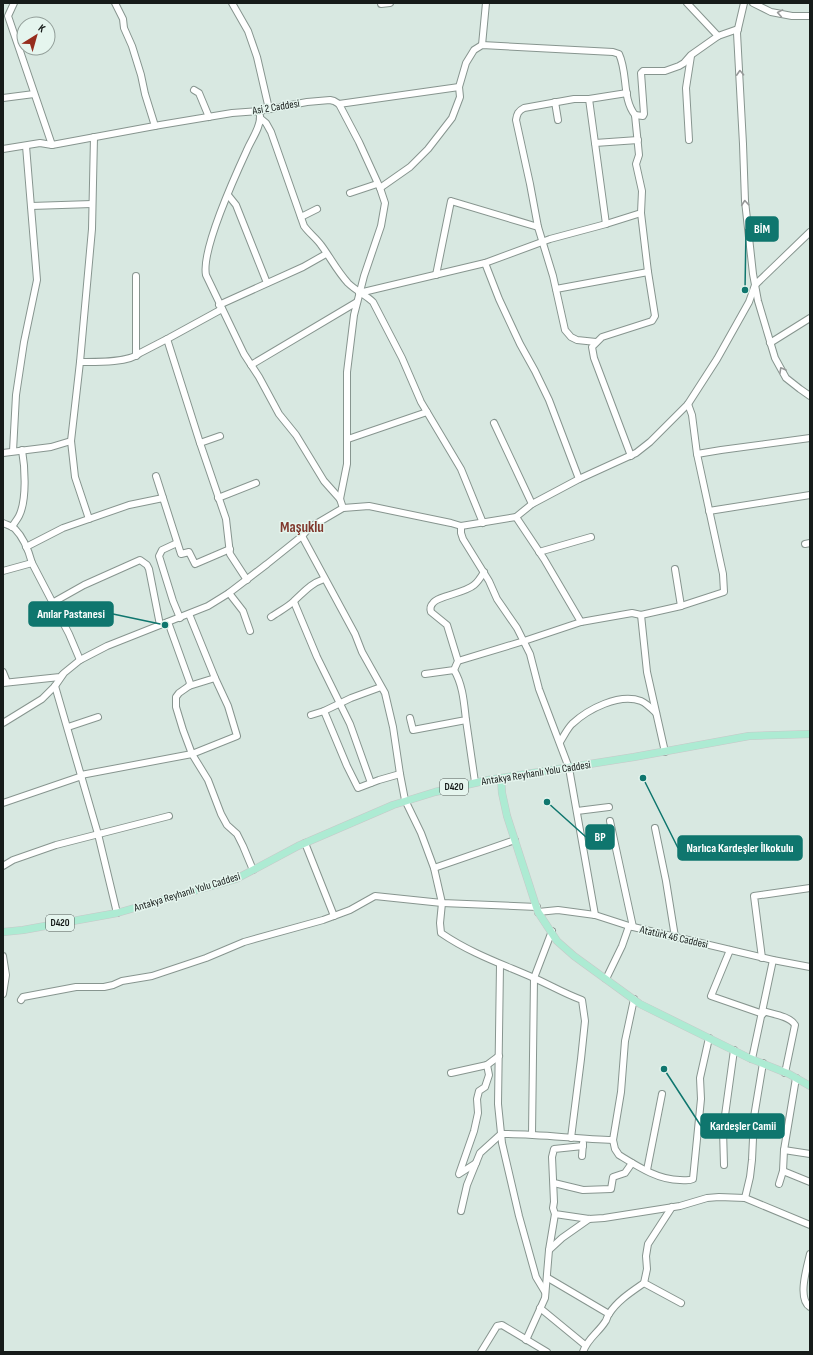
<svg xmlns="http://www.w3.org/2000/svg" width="813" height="1355" font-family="'Sofia Sans Condensed',sans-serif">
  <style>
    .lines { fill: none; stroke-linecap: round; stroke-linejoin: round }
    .minor-casing { stroke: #87958f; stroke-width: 8 }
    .major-casing { stroke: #c7c8c8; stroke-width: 8 }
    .minor { stroke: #fff; stroke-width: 6 }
    .major { stroke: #adebd3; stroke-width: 7 }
    .oneway { stroke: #969898 }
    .labels { text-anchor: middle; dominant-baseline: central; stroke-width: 3; stroke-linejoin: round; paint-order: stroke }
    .shield { fill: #e5f5ee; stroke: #545c59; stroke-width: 1 }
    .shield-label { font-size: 10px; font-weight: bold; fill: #161b19 }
    .street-label { font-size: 11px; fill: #161b19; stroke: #e5f5ee }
    .district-label { font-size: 15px; font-weight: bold; fill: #80392e; stroke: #e5f5ee }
    .leader { fill: none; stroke: #0f766e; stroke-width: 1.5 }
    .callout-dot { fill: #0f766e; stroke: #e5f5ee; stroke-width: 1.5 }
    .callout { fill: #0f766e; stroke: #0f766e; stroke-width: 1.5 }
    .callout-label { font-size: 12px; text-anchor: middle; font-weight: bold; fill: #fff }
  </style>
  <rect width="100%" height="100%" fill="#d8e8e1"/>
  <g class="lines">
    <!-- minor casing -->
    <g class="minor-casing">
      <g id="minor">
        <polyline points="14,3 8,16 52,145"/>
        <polyline points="115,3 123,19 124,28 132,46 141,75 145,94 155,126"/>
        <polyline points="232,3 248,31 257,57 269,109"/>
        <polyline points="687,3 718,36"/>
        <polyline points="744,3 737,33 743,144 745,201 753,274 758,301 775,358 786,378 800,389 810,396"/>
        <polyline points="753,3 771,12 792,16 810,16"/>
        <polyline points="381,4 390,3"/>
        <polyline points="482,45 486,3"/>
        <polyline points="194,90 199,93 209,117"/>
        <polyline points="3,98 34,94"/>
        <polyline points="589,99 606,224"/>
        <polyline points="555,102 558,120"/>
        <polyline points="339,104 459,87"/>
        <polyline points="635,115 643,116 644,114 641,73 643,71 665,71 679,66 684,63 691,55 718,36 738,29"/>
        <path d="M260,116C261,127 251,140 247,150C235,176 201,250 206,275L244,354L259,377L279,414L296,435L324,481L340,499"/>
        <path d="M260,118L266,123L271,132L304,226C309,233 316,238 321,245C330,257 337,271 348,283C356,291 366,295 373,302L402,358L421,402L461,469L483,523"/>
        <polyline points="689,140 686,88 691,56"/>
        <polyline points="595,143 638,140"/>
        <polyline points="3,149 40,143 52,145 160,125 232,113 259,111 307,102 330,100 334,101 339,104 359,142 380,188 385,203 381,226 364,276 354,315 347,372 347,464 340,499 343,508"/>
        <polyline points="350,193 377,184"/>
        <polyline points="228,195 236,205 267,283"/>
        <polyline points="31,206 92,204"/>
        <polyline points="301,217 317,209"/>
        <polyline points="485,263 499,299 520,344 535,371 549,400 579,479"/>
        <polyline points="436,275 451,201 538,227"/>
        <polyline points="136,276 136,356"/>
        <polyline points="556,289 648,272"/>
        <path d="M359,293L485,263L550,239L606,224L641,213L642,191L636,164L639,155L635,115C622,99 628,73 619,54L613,52L482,45L474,50L466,63L459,87L460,97L452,118L428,149L410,167L380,188"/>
        <polyline points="219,305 303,267 326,254"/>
        <polyline points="167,339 200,443 226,519 230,554 247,580"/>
        <path d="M596,342L577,340L571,337L565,330L553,276L538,227L530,184L516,120C517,114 518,111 524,108L574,99H589L627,93"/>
        <polyline points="770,343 810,318"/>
        <polyline points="80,362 92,229 94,137"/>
        <polyline points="251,365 357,302"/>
        <polyline points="494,423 532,504"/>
        <polyline points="348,439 427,412"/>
        <polyline points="200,443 220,436"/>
        <polyline points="13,451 16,395 24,342 37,280 26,146"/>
        <polyline points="3,453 51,447 71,441"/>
        <polyline points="697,454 721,450 810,438"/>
        <polyline points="631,456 594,358 592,347 602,337 652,321 655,316 648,272 641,213"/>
        <polyline points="156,476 181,554 189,552 195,564 230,549"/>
        <polyline points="218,498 256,483"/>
        <polyline points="709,511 810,495"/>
        <polyline points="516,517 544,559 581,622 632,613 641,615 681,606 724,592 723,574 697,454 692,415 688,404"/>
        <path d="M89,519L75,477L71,441L80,362C95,362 129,363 140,353L169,338L222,309"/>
        <path d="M3,523C7,525 12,526 15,529C23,537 29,552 32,563L69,634L80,660"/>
        <polyline points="461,526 461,533 463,539 489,581 497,599 517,628 530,654 539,689 569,768 595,915"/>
        <path d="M12,527C14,523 17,520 19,516C27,500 25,467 22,450"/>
        <path d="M302,536L355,634L362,652L385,693L393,727L400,774L405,800L421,833L434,868L442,903L440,923L441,933C470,953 502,964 534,978C550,985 565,994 582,1000L585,1021L581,1059L571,1138"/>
        <polyline points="177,543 162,550 159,556 173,601 180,618"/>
        <polyline points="805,544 810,543"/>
        <polyline points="26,547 63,528 129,505 163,498"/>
        <polyline points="539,552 591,537"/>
        <polyline points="675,569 681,606"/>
        <polyline points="3,571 32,563"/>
        <polyline points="229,593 243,611 250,631"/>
        <polyline points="294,602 317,657 350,724 371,783"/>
        <polyline points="52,603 84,585 140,560 147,565 149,569 160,625"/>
        <polyline points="641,615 647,672 665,752"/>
        <path d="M271,617C278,612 288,607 294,601C305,591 310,584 324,579"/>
        <polyline points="168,622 190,683 189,686 179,693 176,697 176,707 183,730 192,754 208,780 221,814 227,825 237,834 243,846 253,870"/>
        <polyline points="458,661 524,641 581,622"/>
        <polyline points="3,672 7,682"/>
        <path d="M425,674L454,670L458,661L447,625L431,612C430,609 430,606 433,603C438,596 465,593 474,585C478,582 481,577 484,572"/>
        <polyline points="3,683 60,677 62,675"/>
        <polyline points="55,686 98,834 117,913"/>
        <polyline points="189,686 215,678"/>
        <polyline points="324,711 347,766 358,788 379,780 400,774"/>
        <polyline points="311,715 324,711 351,698 381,687"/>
        <path d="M410,718L413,730L466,720C464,703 463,685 454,670"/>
        <polyline points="466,720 475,782"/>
        <polyline points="3,723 42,699 55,686 64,673 80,660 107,646 208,606 229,593 267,564 302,536 309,528 343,508 369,506 451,523 461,526 516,517 532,504 579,479 636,453 650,442 688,404 717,359 749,302 755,285 810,232"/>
        <polyline points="68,727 98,717"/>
        <path d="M560,742C564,736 567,729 572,724C588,709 619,693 641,701C646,703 652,709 656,713"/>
        <polyline points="81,775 192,754 237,736 228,706 215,678 189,614"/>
        <polyline points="3,803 82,776"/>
        <polyline points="577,811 609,807"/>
        <polyline points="610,821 633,927"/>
        <polyline points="655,828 666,881 675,937"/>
        <polyline points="305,843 334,916"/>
        <polyline points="3,866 13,860 56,845 169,816"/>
        <polyline points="434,868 515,840"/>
        <polyline points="538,912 558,910 595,915 629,926 773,960 810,967"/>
        <polyline points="730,950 711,996 763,1014"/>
        <polyline points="3,956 6,975 3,994"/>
        <polyline points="762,958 754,896 810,888"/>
        <polyline points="500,965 498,1104 502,1143 519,1216 536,1277 545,1292"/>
        <polyline points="606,979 622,946 629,926"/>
        <path d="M634,999L625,1041L621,1092L613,1140L615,1149L619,1155C637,1166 658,1180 680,1180C685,1180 689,1181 693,1179L701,1099L700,1078L709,1038"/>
        <polyline points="21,1000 23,997 76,987 104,987 113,985 122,981 152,976 206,958 244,942 323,920 350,910 375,896 442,903 537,907"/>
        <path d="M763,1011C772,1014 790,1016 795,1025L785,1073"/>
        <polyline points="752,1059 773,960"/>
        <polyline points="451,1073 487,1065 499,1056"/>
        <polyline points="532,1134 534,978 552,931"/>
        <polyline points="583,1146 554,1149 552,1157 554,1202 553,1208 555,1214 589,1219 604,1218 680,1206 707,1198 719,1197 745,1198 810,1225"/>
        <polyline points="784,1150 810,1154"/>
        <polyline points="582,1156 583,1143"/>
        <polyline points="476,1163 459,1174 474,1131 478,1113 477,1099 479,1091 485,1087 489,1075 487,1065"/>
        <polyline points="724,1165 723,1130 734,1050"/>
        <polyline points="647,1170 662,1094"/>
        <polyline points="783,1171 810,1182"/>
        <polyline points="554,1183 583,1190 611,1189 613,1177 625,1173 632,1163"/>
        <polyline points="779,1184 783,1171 784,1150 796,1078"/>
        <polyline points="745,1198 750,1177 752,1160 754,1117 763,1063"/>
        <path d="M461,1211L467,1185L480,1153L501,1134C539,1134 576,1139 613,1140"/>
        <polyline points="549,1250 555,1214"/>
        <path d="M810,1254C807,1267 797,1299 810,1307"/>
        <polyline points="548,1278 609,1314"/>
        <polyline points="644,1283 647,1269 646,1256 648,1244 672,1207"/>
        <polyline points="540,1308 585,1345"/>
        <polyline points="526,1340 545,1298 549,1250 562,1238 589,1219"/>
        <polyline points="481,1352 497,1326 502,1325 547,1352"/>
        <path d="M583,1352C587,1339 598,1333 605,1322C607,1320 607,1316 609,1314C617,1301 631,1292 644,1283L681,1303"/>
      </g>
    </g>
    <!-- major casing -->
    <g class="major-casing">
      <g id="major">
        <polyline points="501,778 502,793 507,816 538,912 557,941 574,956 640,1004 749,1058 789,1074 810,1086"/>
        <polyline points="3,932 23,930 117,913 236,879 298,846 393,805 435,792 488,780 634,757 749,736 810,734"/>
      </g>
    </g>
    <!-- minor -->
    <use href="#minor" class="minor"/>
    <!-- major -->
    <use href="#major" class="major"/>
  </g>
  <!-- one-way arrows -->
  <defs><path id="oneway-chevron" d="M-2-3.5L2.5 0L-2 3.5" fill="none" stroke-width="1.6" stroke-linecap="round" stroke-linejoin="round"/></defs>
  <g class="oneway">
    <use href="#oneway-chevron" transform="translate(780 13) rotate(-170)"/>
    <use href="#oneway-chevron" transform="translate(740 73) rotate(-93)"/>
    <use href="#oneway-chevron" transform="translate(745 203) rotate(-95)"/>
    <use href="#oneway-chevron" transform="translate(782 370) rotate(-119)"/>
  </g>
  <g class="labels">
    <!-- shield labels -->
    <g class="shield">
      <rect x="440" y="779" width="28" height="16" rx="3"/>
      <rect x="46" y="915" width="28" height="16" rx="3"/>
    </g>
    <g class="shield-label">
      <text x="454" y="787">D420</text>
      <text x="60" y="923">D420</text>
    </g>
    <!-- street labels -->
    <g class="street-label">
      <text transform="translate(276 107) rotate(-9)">Asi 2 Caddesi</text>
      <text transform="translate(536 773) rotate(-9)">Antakya Reyhanlı Yolu Caddesi</text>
      <text transform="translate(187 892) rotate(-17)">Antakya Reyhanlı Yolu Caddesi</text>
      <text transform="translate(674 937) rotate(13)">Atatürk 46 Caddesi</text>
    </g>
    <!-- district labels -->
    <g class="district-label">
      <text x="302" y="527">Maşuklu</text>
    </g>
  </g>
  <!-- callouts -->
  <path class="leader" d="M745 290L746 229M165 625L113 614M547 802L586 837M643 778L678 848M664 1069L701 1126"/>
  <g class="callout-dot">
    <circle cx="745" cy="290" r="4"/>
    <circle cx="165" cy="625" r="4"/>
    <circle cx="547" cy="802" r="4"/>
    <circle cx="643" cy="778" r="4"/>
    <circle cx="664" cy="1069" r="4"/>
  </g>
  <g class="callout">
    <rect x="746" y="217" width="32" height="24" rx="4"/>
    <rect x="29" y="602" width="84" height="24" rx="4"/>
    <rect x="586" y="825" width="28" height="24" rx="4"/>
    <rect x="678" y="836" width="124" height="24" rx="4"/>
    <rect x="701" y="1114" width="83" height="24" rx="4"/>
  </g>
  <g class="callout-label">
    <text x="762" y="233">BİM</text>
    <text x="71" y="618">Anılar Pastanesi</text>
    <text x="600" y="841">BP</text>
    <text x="740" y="852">Narlıca Kardeşler İlkokulu</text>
    <text x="743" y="1130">Kardeşler Camii</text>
  </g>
  <!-- border -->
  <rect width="813" height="1355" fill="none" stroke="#161b19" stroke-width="8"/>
  <!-- north arrow -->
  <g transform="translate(36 36) rotate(37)"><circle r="19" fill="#e5f5ee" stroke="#929e99"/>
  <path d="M0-3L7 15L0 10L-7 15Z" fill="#962c1d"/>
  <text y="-6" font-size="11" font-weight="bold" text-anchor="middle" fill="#161b19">K</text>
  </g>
</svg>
